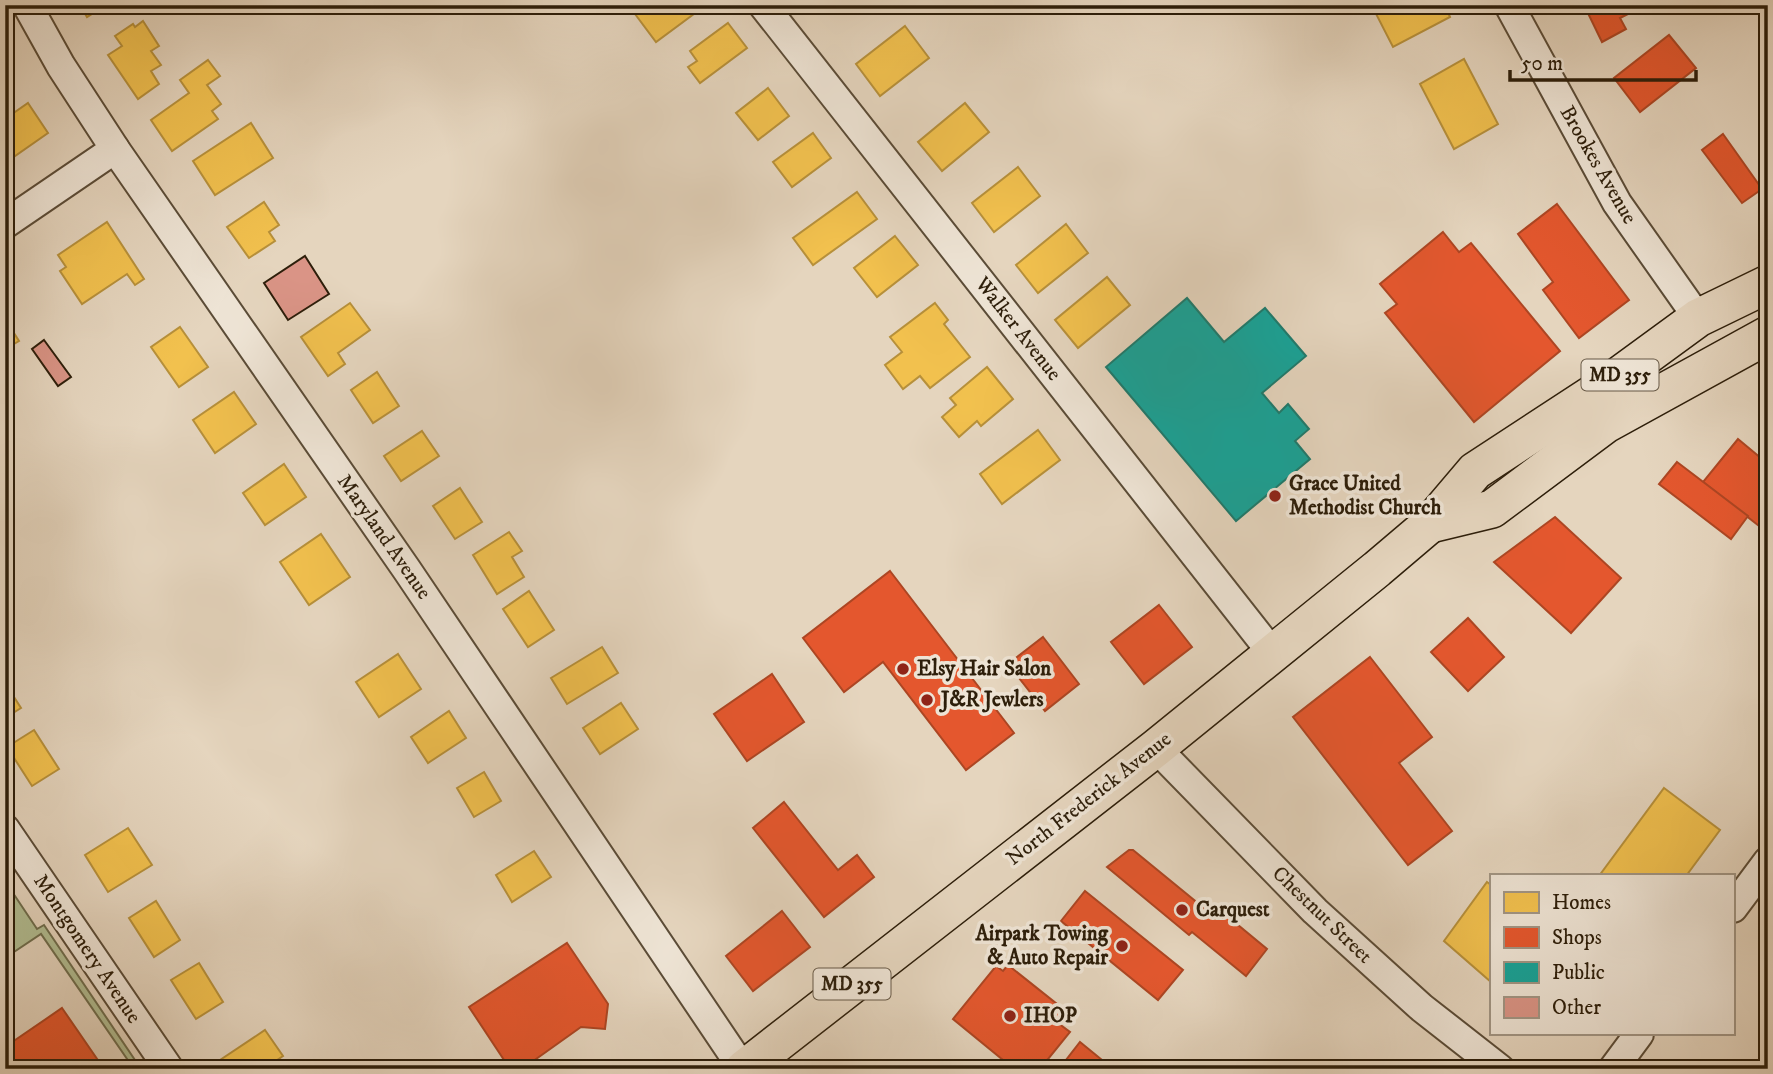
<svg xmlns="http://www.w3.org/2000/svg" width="1773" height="1074" font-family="'IM FELL DW Pica',serif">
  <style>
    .green { fill: #b2be93; stroke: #706e4e; stroke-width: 2 }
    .homes { fill: #f2c14e; stroke: #b7903a; stroke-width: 2 }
    .shops { fill: #e4572e; stroke: #ad4623; stroke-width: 2 }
    .public { fill: #17a398; stroke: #1e7b6d; stroke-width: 2 }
    .building { fill: #da9486; stroke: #2d1e0a; stroke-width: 2 }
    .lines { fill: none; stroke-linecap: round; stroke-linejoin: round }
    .minor-casing { stroke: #5b4c37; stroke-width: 32 }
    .major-casing { stroke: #2d1e0a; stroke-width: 40 }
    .minor { stroke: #eee4d5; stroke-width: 28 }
    .major { stroke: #e5d5be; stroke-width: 37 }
    .poi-dot { fill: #8f2418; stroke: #eee4d5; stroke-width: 2.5 }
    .labels { text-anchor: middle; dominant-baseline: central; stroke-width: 7; stroke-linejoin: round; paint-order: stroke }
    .shield { fill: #eee4d5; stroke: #675947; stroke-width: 2 }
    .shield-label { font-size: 19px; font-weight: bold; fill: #2d1e0a }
    .street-label { font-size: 21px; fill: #2d1e0a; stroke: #eee4d5 }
    .poi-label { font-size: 21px; font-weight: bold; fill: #2d1e0a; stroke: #eee4d5; text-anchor: start }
  </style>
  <rect width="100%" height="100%" fill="#e5d5be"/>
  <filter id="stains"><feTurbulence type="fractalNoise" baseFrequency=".00286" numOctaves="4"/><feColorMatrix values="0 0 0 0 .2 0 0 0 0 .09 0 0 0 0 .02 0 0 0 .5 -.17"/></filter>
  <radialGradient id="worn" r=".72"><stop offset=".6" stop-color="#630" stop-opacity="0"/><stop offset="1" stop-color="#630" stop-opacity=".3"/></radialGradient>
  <!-- green -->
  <polygon class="green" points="5,881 37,929 44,925 141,1069 134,1069 41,934 5,958"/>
  <!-- homes -->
  <g class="homes">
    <polygon points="80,5 106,5 87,17"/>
    <polygon points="638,5 706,5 656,42 632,10"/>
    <polygon points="1378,5 1445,5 1450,17 1393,47 1373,8"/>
    <polygon points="143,21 159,46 151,51 161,65 151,71 159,84 138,99 108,55 122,46 115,36 133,24 135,27"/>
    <polygon points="728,23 747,48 700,83 688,67 697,61 690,51"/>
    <polygon points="905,26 929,58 880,96 856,64"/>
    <polygon points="1464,59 1498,124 1454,149 1420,84"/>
    <polygon points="208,60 220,76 207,85 221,104 212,111 218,119 172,151 151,120 189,93 180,80"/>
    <polygon points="768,88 789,116 758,140 736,113"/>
    <polygon points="28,103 48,133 5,163 5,119"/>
    <polygon points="965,103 989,132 942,171 918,142"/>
    <polygon points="251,123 273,158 215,195 193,161"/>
    <polygon points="813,133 831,158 792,187 773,162"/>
    <polygon points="1018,167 1040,196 994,232 972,203"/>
    <polygon points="857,192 877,219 813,265 793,238"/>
    <polygon points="264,202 279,225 269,232 275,241 249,258 227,227"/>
    <polygon points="107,222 144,279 135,285 127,274 82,304 60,271 66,267 58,255"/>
    <polygon points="1066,224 1088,253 1038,293 1016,265"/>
    <polygon points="895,236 918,265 877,297 854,268"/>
    <polygon points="1107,277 1130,305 1078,348 1055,320"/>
    <polygon points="350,303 370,330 338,353 345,364 328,376 301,337"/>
    <polygon points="935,303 948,320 944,324 970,357 930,388 920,376 903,389 885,365 902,352 890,337"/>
    <polygon points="5,319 19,341 9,347 5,342"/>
    <polygon points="180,327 208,367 179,387 151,347"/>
    <polygon points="987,367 1013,399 981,426 977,421 959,437 942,417 956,405 950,398"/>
    <polygon points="377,372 399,406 373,423 351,390"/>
    <polygon points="234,392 256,424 215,453 193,420"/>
    <polygon points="1038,430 1060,460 1002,504 980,474"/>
    <polygon points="422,431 439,456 401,481 384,456"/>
    <polygon points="284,464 306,497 265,525 243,493"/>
    <polygon points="460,488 482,522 455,539 433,506"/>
    <polygon points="509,532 522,551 512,557 524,577 497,594 473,555"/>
    <polygon points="321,534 350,577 309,605 280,562"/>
    <polygon points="529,591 554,630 528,647 503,609"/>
    <polygon points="602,647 618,673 567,704 551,678"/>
    <polygon points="398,654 421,689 379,717 356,682"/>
    <polygon points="5,683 21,708 5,718"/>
    <polygon points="621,703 638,729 600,754 583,728"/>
    <polygon points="449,711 466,738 428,763 411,737"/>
    <polygon points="34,730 59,769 32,786 7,747"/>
    <polygon points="484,772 501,801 474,817 457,788"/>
    <polygon points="1664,788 1720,830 1686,876 1599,876"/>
    <polygon points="128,828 152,865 108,892 85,855"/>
    <polygon points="534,851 551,877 512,902 496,875"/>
    <polygon points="1487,882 1491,885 1491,982 1444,941"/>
    <polygon points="156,901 180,940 154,957 129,918"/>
    <polygon points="199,963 223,1002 196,1019 171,980"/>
    <polygon points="265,1030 283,1056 264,1069 221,1069 217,1062"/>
  </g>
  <!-- shops -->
  <g class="shops">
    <polygon points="1584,5 1644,5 1644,6 1620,18 1626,29 1602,42"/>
    <polygon points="1669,35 1696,68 1640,112 1614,78"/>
    <polygon points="1723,134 1762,189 1742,203 1702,150"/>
    <polygon points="1557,204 1629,300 1579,338 1543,290 1553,282 1518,234"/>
    <polygon points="1443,232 1459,252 1471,243 1560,351 1474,422 1385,313 1397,304 1380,284"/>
    <polygon points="1738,439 1768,464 1768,533 1703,482"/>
    <polygon points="1677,462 1748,516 1731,539 1659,484"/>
    <polygon points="1555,517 1621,578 1571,633 1494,562"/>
    <polygon points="890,571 1014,733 966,770 883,662 844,692 803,638"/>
    <polygon points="1159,605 1192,647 1144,684 1111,642"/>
    <polygon points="1468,618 1504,657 1468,691 1431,652"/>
    <polygon points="1043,637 1079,684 1045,711 1008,664"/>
    <polygon points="1370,657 1432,737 1399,763 1452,831 1408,865 1293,717"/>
    <polygon points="772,674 804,722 747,761 714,714"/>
    <polygon points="784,802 838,870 857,855 874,877 824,917 753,828"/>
    <polygon points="1129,850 1133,850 1210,913 1215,906 1267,949 1246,976 1192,932 1189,935 1107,867"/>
    <polygon points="1085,891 1183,970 1158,1000 1061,921"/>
    <polygon points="782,911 810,947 753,991 726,956"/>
    <polygon points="567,943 608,1004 605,1029 581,1027 522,1069 510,1069 469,1007"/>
    <polygon points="1008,965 1067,1012 1058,1023 1070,1032 1040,1069 1014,1069 953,1019 996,966 1003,971"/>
    <polygon points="62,1008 104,1069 12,1069 5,1058 5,1047"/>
    <polygon points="1080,1042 1113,1069 1059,1069"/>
  </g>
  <!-- public -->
  <polygon class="public" points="1187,298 1224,342 1265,308 1306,356 1262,393 1279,413 1288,404 1309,429 1295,441 1310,459 1236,521 1106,367"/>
  <!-- building -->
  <g class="building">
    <polygon points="305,256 329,294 288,320 264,283"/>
    <polygon points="44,340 71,377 58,386 32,349"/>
  </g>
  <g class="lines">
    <!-- minor casing -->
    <g class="minor-casing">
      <g id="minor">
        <polyline points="27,5 61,66 115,149 407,570 743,1069"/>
        <polyline points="763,5 1273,654"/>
        <polyline points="1509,5 1617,203 1698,318"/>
        <polyline points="5,224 115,149"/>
        <polyline points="1156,748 1315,911 1422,1008 1500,1069"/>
        <polyline points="5,829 169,1069"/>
        <polyline points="1733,908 1768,861"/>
        <polyline points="1613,1069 1639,1034"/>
      </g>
    </g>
    <!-- major casing -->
    <g class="major-casing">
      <g id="major">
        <polyline points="1430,524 1492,509 1606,424 1768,335"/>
        <polyline points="744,1069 1156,748 1377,569 1430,524 1475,471 1605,386 1698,318 1768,284"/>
      </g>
    </g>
    <!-- minor -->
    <use href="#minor" class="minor"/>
    <!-- major -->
    <use href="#major" class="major"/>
  </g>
  <!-- markers -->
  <g class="poi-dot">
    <circle cx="1275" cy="496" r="7"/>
    <circle cx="903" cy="669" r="7"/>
    <circle cx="927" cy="700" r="7"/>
    <circle cx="1182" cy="910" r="7"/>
    <circle cx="1122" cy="946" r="7"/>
    <circle cx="1010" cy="1016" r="7"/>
  </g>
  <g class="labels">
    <!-- shield labels -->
    <g class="shield">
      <rect x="1581.5" y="359.5" width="77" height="31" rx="5"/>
      <rect x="813.5" y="968.5" width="77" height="31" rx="5"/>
    </g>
    <g class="shield-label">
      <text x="1620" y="375">MD 355</text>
      <text x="852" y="984">MD 355</text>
    </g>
    <!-- street labels -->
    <g class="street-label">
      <text transform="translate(1598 165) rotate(60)">Brookes Avenue</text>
      <text transform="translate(1018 329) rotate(52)">Walker Avenue</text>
      <text transform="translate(384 537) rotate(55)">Maryland Avenue</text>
      <text transform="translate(1089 799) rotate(-38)">North Frederick Avenue</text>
      <text transform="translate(1322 915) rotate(44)">Chestnut Street</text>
      <text transform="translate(87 949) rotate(56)">Montgomery Avenue</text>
    </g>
    <!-- poi labels -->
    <g class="poi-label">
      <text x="1289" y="484">Grace United<tspan x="1289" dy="24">Methodist Church</tspan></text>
      <text x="917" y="669">Elsy Hair Salon</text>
      <text x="941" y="700">J&amp;R Jewlers</text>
      <text x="1196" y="910">Carquest</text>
      <text x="1108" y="934" text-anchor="end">Airpark Towing<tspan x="1108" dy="24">&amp; Auto Repair</tspan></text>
      <text x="1024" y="1016">IHOP</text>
    </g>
  </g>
  <!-- margin -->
  <rect width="1773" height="1074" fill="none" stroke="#e5d5be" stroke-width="28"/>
  <rect x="7" y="7" width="1759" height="1060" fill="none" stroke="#2d1e0a" stroke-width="3.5"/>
  <rect x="14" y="14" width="1745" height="1046" fill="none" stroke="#2d1e0a" stroke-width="2"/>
  <!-- legend -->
  <rect x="1490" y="874" width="245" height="161" fill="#eee4d5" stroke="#a19584" stroke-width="2"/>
  <rect x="1504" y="892" width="35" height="21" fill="#f2c14e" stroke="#a19584" stroke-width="2"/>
  <text x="1552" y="909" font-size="21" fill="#2d1e0a">Homes</text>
  <rect x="1504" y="927" width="35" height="21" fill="#e4572e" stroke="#a19584" stroke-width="2"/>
  <text x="1552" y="944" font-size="21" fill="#2d1e0a">Shops</text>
  <rect x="1504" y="962" width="35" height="21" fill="#17a398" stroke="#a19584" stroke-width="2"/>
  <text x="1552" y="979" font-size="21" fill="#2d1e0a">Public</text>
  <rect x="1504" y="997" width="35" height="21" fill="#da9486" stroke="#a19584" stroke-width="2"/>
  <text x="1552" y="1014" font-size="21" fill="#2d1e0a">Other</text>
  <!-- scale -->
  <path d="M1510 70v10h186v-10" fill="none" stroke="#2d1e0a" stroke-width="3.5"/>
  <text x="1521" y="70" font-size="21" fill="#2d1e0a" stroke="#eee4d5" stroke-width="5" paint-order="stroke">50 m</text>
  <rect width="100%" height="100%" filter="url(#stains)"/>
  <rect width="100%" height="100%" fill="url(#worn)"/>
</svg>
